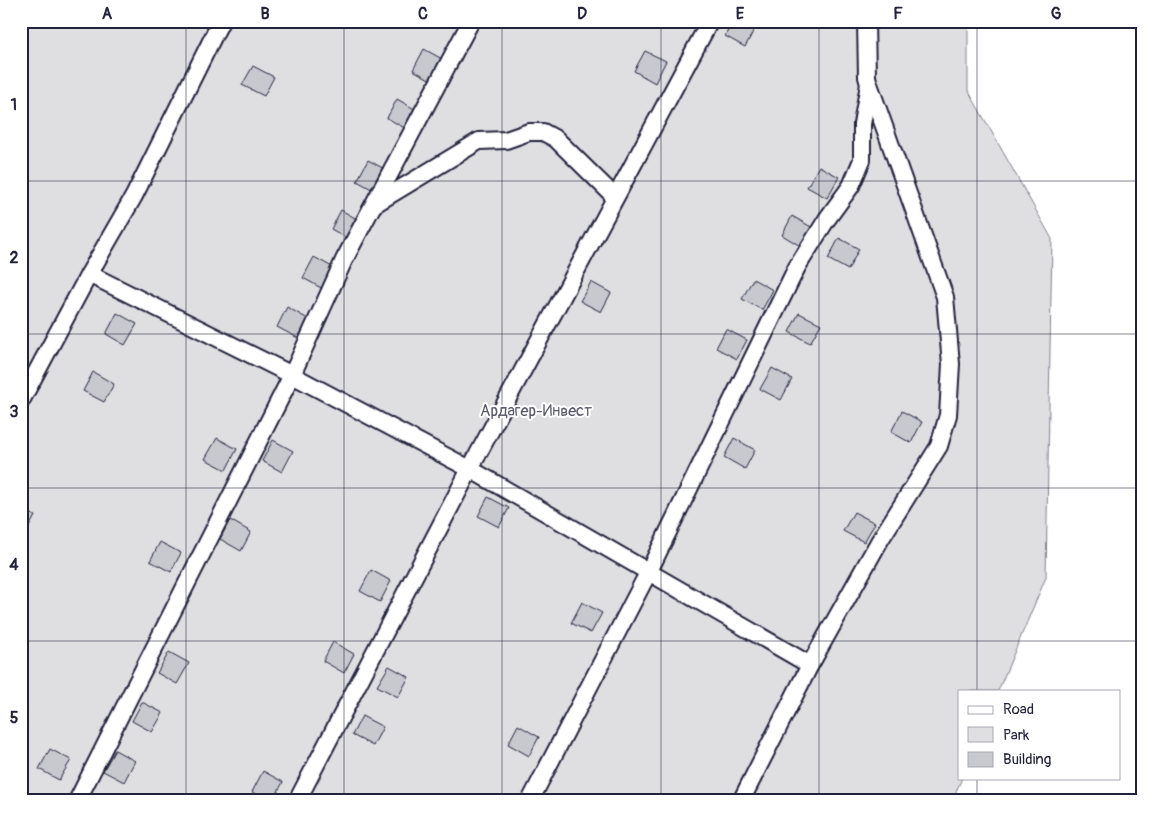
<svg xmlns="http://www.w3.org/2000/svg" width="1163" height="822" font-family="Pangolin,sans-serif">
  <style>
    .green { fill: #dfdfe2; stroke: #80808e }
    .building { fill: #c8c8cf; stroke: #22223b }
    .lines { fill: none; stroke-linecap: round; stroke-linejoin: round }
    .street-casing { stroke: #22223b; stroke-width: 20 }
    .street { stroke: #fff; stroke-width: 16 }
    .grid { fill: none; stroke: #22223b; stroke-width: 1; stroke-opacity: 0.55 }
    .labels { text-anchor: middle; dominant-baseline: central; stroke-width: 4; stroke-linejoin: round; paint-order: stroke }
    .park-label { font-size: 16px; fill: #5b5b6d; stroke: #fff }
    .neatline { fill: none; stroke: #22223b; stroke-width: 2 }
    .grid-label { font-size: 16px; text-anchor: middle; font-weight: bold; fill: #22223b }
  </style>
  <rect width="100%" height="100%" fill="#fff"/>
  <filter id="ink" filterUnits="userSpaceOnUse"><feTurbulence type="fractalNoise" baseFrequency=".02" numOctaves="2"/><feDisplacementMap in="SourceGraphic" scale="10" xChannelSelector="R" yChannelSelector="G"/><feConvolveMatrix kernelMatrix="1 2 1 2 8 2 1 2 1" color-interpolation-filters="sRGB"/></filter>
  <g filter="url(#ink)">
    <!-- green -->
    <polygon class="green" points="21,21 968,21 968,90 1052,239 1046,577 998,691 959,691 959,778 962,778 952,801 21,801"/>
    <!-- building -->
    <g class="building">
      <polygon points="733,21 747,21 756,26 745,47 725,36"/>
      <polygon points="424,49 444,60 433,81 413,70"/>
      <polygon points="645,51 666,61 655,83 634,71"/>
      <polygon points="253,66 274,77 264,96 242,85"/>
      <polygon points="397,99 418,111 408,130 387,118"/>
      <polygon points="368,160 388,171 377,192 357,181"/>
      <polygon points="819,166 839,177 827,198 807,187"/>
      <polygon points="341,210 362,222 352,241 331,229"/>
      <polygon points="792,216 813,228 802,247 782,235"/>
      <polygon points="839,238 859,249 848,270 828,259"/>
      <polygon points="314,257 334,268 323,289 303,278"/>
      <polygon points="753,279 773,290 762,310 742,299"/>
      <polygon points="591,282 611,293 601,312 580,301"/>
      <polygon points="287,307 308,319 298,338 277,327"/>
      <polygon points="117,313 137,324 125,345 106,334"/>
      <polygon points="799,313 821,324 810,343 789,332"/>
      <polygon points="726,329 747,340 737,359 716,348"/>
      <polygon points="772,368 792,379 781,400 760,389"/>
      <polygon points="93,372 114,384 104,402 83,391"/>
      <polygon points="902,411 922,422 911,443 891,432"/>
      <polygon points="217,438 237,449 226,470 205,459"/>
      <polygon points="734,438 755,450 745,469 724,457"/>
      <polygon points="273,440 293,451 282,472 262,461"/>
      <polygon points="488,497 509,508 499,527 478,516"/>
      <polygon points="21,508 35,516 24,536 21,535"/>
      <polygon points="854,512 875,523 864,542 843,531"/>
      <polygon points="230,520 251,532 241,551 220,539"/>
      <polygon points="160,542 181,553 171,572 150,561"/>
      <polygon points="371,570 391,581 380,602 360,591"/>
      <polygon points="582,602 602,613 591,633 571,623"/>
      <polygon points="333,642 354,654 344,673 323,661"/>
      <polygon points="169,652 189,663 177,684 157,673"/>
      <polygon points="389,666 409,677 398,697 377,686"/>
      <polygon points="142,702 163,713 152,732 132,721"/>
      <polygon points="362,716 383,727 373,746 352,735"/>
      <polygon points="518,725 539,737 529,756 508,744"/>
      <polygon points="50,749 71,760 59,780 39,769"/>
      <polygon points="115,750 135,761 124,782 103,771"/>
      <polygon points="263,771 283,782 273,801 268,801 252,792"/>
    </g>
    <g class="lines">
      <!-- street casing -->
      <g class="street-casing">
        <g id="street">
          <polyline points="375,204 479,141 506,140 529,132 543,132 556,139 615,197"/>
          <polyline points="89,274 292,375 470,469 810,665"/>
          <polyline points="21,401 89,274 134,196 221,21"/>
          <polyline points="77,801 292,375 344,260 471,21"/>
          <polyline points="297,801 470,469 710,21"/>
          <polyline points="530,801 649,571 797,267 827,219 851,186 862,160 862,124 869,84"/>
          <polyline points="741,801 810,665 880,540 939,446 948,415 951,364 945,297 869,84 867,77 866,21"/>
        </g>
      </g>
      <!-- street -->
      <use href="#street" class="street"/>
    </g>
  </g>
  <!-- grid -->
  <path class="grid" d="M186,21V801M344,21V801M502,21V801M661,21V801M819,21V801M977,21V691M21,181H1142M21,334H1142M21,488H1142M21,641H1142M977,778V801"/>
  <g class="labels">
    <!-- park labels -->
    <g class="park-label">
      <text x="536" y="411">Ардагер-Инвест</text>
    </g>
  </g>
  <!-- margin -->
  <rect width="1163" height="822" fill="none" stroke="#fff" stroke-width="55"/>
  <!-- legend -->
  <rect x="958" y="690" width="162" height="90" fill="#ffffff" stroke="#a7a7b1"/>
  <rect x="968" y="706" width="25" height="8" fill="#ffffff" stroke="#a7a7b1"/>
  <text x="1003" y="714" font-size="15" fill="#22223b">Road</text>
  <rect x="968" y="727" width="25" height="15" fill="#dfdfe2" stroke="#a7a7b1"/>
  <text x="1003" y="740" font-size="15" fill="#22223b">Park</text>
  <rect x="968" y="752" width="25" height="15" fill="#c8c8cf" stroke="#a7a7b1"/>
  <text x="1003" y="764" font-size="15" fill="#22223b">Building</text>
  <rect x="28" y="28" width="1108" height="766" class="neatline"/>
  <g class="grid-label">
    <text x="107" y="19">A</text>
    <text x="265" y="19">B</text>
    <text x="423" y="19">C</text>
    <text x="582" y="19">D</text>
    <text x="740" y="19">E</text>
    <text x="898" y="19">F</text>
    <text x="1056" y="19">G</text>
    <text x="14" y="110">1</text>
    <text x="14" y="263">2</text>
    <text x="14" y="417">3</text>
    <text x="14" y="570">4</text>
    <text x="14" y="723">5</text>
  </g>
</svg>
